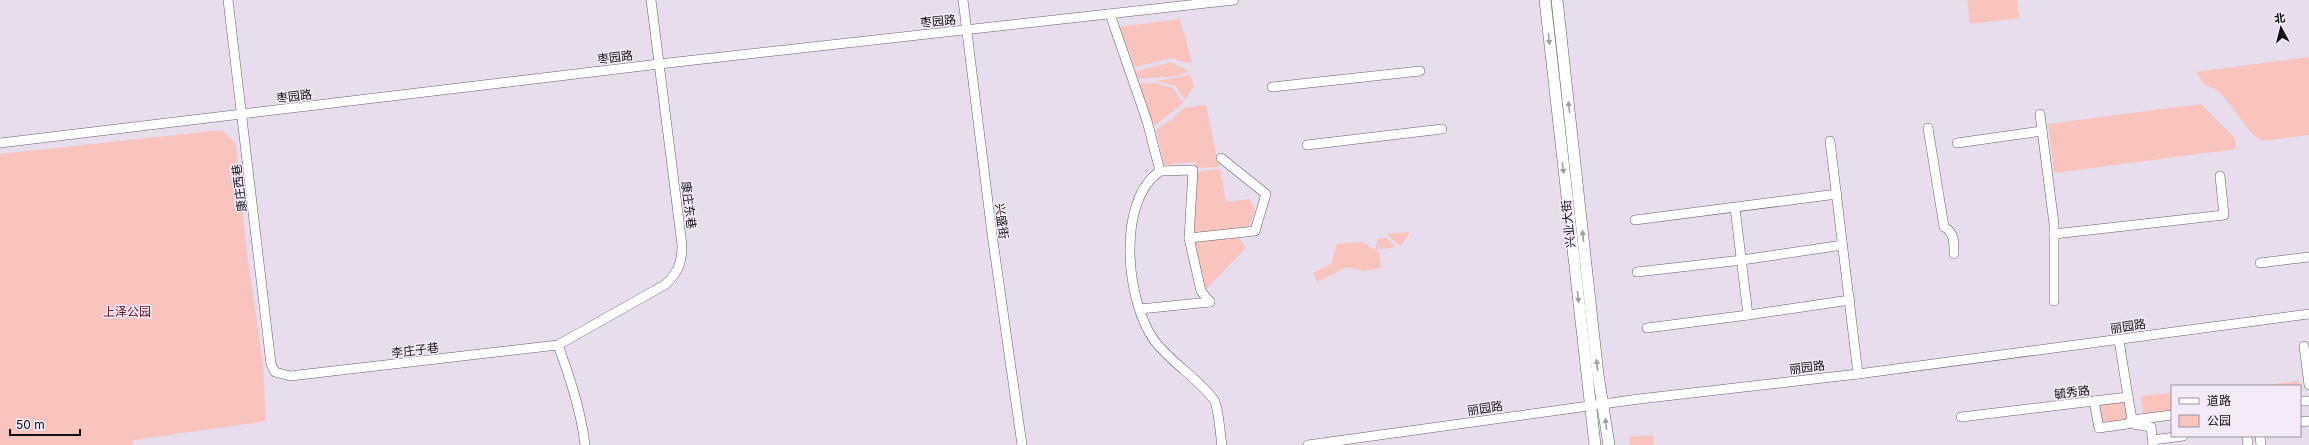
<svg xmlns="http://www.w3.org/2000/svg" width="2309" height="445" font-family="Inter,'Noto Sans SC',sans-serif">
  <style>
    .green { fill: #f9c3be }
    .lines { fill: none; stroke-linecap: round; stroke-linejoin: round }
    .minor-casing { stroke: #665e6a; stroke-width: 10 }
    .major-casing { stroke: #665e6a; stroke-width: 12 }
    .minor { stroke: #fff; stroke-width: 9 }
    .major { stroke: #fff; stroke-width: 11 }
    .oneway { fill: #a19fa1 }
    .labels { text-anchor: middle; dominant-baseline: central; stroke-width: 3; stroke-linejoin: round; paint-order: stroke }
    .street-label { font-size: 12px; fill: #131014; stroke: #f4eaf9 }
    .park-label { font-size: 12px; fill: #600e12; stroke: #f4eaf9 }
  </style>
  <rect width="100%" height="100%" fill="#e7ddec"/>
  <!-- green -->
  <g class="green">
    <polygon points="1967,0 2017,0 2019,18 1970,24"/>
    <polygon points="1180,19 1192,62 1187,63 1172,58 1135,67 1119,27"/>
    <polygon points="2309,57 2309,135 2263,141 2253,135 2220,92 2204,84 2196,72"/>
    <polygon points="1171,62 1189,71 1178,76 1138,79 1135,72"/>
    <polygon points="1190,75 1194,86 1185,100 1176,86 1156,81"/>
    <polygon points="1155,83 1173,88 1183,103 1154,126 1139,84"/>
    <polygon points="2201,104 2235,138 2236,149 2054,173 2048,124"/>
    <polygon points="1206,105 1219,167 1196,168 1196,162 1164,165 1156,130 1171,120 1184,108"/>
    <polygon points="222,130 236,144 247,253 263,364 266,421 133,440 133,445 0,445 0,154"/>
    <polygon points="1220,169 1226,202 1249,199 1255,210 1249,226 1192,234 1196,172"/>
    <polygon points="1410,232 1401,246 1386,234 1387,234"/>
    <polygon points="1238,236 1246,248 1206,289 1199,273 1192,242"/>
    <polygon points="1387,238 1396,247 1376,250 1379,252 1381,268 1364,271 1347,267 1317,282 1313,273 1331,264 1337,244 1362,242 1375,250 1378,239"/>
    <polygon points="2298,381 2299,386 2256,386"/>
    <polygon points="2172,393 2172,416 2144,419 2141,396"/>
    <polygon points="2099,402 2125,402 2127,418 2124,421 2100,425 2098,407"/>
    <polygon points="1653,435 1654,445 1630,445 1629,437"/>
  </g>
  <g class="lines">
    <!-- minor casing -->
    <g class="minor-casing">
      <g id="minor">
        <path d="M228,0L271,364L275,372L290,376L558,345L666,284C679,271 682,262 682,245L651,0"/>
        <polyline points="963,0 992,234 1022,445"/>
        <path d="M1110,14L1147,121L1160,171C1116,201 1126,301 1154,340C1171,363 1198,378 1214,400C1219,408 1220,435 1222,445"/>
        <polyline points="1272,87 1420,71"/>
        <polyline points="2040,114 2054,224 2054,301"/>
        <path d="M1928,128L1944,227C1955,232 1954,244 1954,254"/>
        <polyline points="1830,141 1858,374"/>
        <polyline points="0,143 659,64 1234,0"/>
        <polyline points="1957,143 2042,131"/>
        <polyline points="1307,145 1442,129"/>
        <polyline points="1160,171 1193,170 1189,238"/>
        <polyline points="1735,208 1748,315 1850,300"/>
        <polyline points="1635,220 1837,194"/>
        <polyline points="2054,234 2224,215 2220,176"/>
        <polyline points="2260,263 2309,257"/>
        <polyline points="1637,272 1742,260 1843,245"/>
        <polyline points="1210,302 1201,291 1189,238 1255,231 1266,194 1221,158"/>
        <polyline points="1140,309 1210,302"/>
        <polyline points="1647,328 1748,315"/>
        <path d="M558,345C570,378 581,411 585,445"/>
        <polyline points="2304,346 2309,385"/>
        <polyline points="2128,397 2133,424 2151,427 2153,445"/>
        <polyline points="2094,401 2099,428 2127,424 2132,420 2172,415"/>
        <polyline points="2300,401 2309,401"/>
        <polyline points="1961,417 2128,397 2119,340"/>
        <polyline points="2300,422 2309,421"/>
        <polyline points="2247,436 2248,445"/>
        <polyline points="2260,436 2261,445"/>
        <polyline points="2153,440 2183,436"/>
        <polyline points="1308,445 1639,399 1858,374 2309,314"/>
      </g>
    </g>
    <!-- major casing -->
    <g class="major-casing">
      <g id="major">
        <polyline points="1545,0 1595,445"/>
        <polyline points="1557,0 1598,375 1609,445"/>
      </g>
    </g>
    <!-- minor -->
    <use href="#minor" class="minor"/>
    <!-- major -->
    <use href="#major" class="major"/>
  </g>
  <!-- one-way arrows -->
  <defs><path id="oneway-solid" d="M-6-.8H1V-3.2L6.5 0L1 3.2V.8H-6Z"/></defs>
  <g class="oneway">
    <use href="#oneway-solid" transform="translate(1549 39) rotate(84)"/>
    <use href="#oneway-solid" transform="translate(1569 107) rotate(-96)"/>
    <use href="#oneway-solid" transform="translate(1563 168) rotate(84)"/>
    <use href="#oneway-solid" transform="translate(1583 236) rotate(-96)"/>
    <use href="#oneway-solid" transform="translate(1578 297) rotate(84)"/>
    <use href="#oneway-solid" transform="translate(1597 365) rotate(-96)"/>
    <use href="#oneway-solid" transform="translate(1606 424) rotate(-97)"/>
  </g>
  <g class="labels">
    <!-- street labels -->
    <g class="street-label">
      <text transform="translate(938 21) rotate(-6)">枣园路</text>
      <text transform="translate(615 57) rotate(-7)">枣园路</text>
      <text transform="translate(294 96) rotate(-7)">枣园路</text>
      <text transform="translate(239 188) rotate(-97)">康庄西巷</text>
      <text transform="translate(689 205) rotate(83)">康庄东巷</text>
      <text transform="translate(1002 221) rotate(83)">兴盛街</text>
      <text transform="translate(1568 224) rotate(-96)">兴业大街</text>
      <text transform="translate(2128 326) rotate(-8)">丽园路</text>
      <text transform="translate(415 350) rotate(-7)">李庄子巷</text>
      <text transform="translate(1807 367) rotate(-7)">丽园路</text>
      <text transform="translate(2072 392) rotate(-7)">毓秀路</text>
      <text transform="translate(1485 408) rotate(-8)">丽园路</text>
    </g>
    <!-- park labels -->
    <g class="park-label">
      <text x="127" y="311">上泽公园</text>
    </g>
  </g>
  <!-- legend -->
  <rect x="2171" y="385" width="130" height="52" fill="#f4eaf9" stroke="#9a939d"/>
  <rect x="2179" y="398" width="20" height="6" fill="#ffffff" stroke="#9a939d"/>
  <text x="2207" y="405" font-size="12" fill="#131014">道路</text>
  <rect x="2179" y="415" width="20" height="12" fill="#f9c3be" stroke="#9a939d"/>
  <text x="2207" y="425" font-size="12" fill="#131014">公园</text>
  <!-- north arrow -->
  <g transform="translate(2281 28) rotate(353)" stroke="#f4eaf9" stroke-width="3" paint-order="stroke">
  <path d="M0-3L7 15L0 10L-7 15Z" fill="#131014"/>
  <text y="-6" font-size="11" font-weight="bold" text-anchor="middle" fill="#131014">北</text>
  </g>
  <!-- scale -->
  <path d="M10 429v6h70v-6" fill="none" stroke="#131014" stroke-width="2"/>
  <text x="16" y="429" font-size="12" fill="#131014" stroke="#f4eaf9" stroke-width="3" paint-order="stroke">50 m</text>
</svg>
